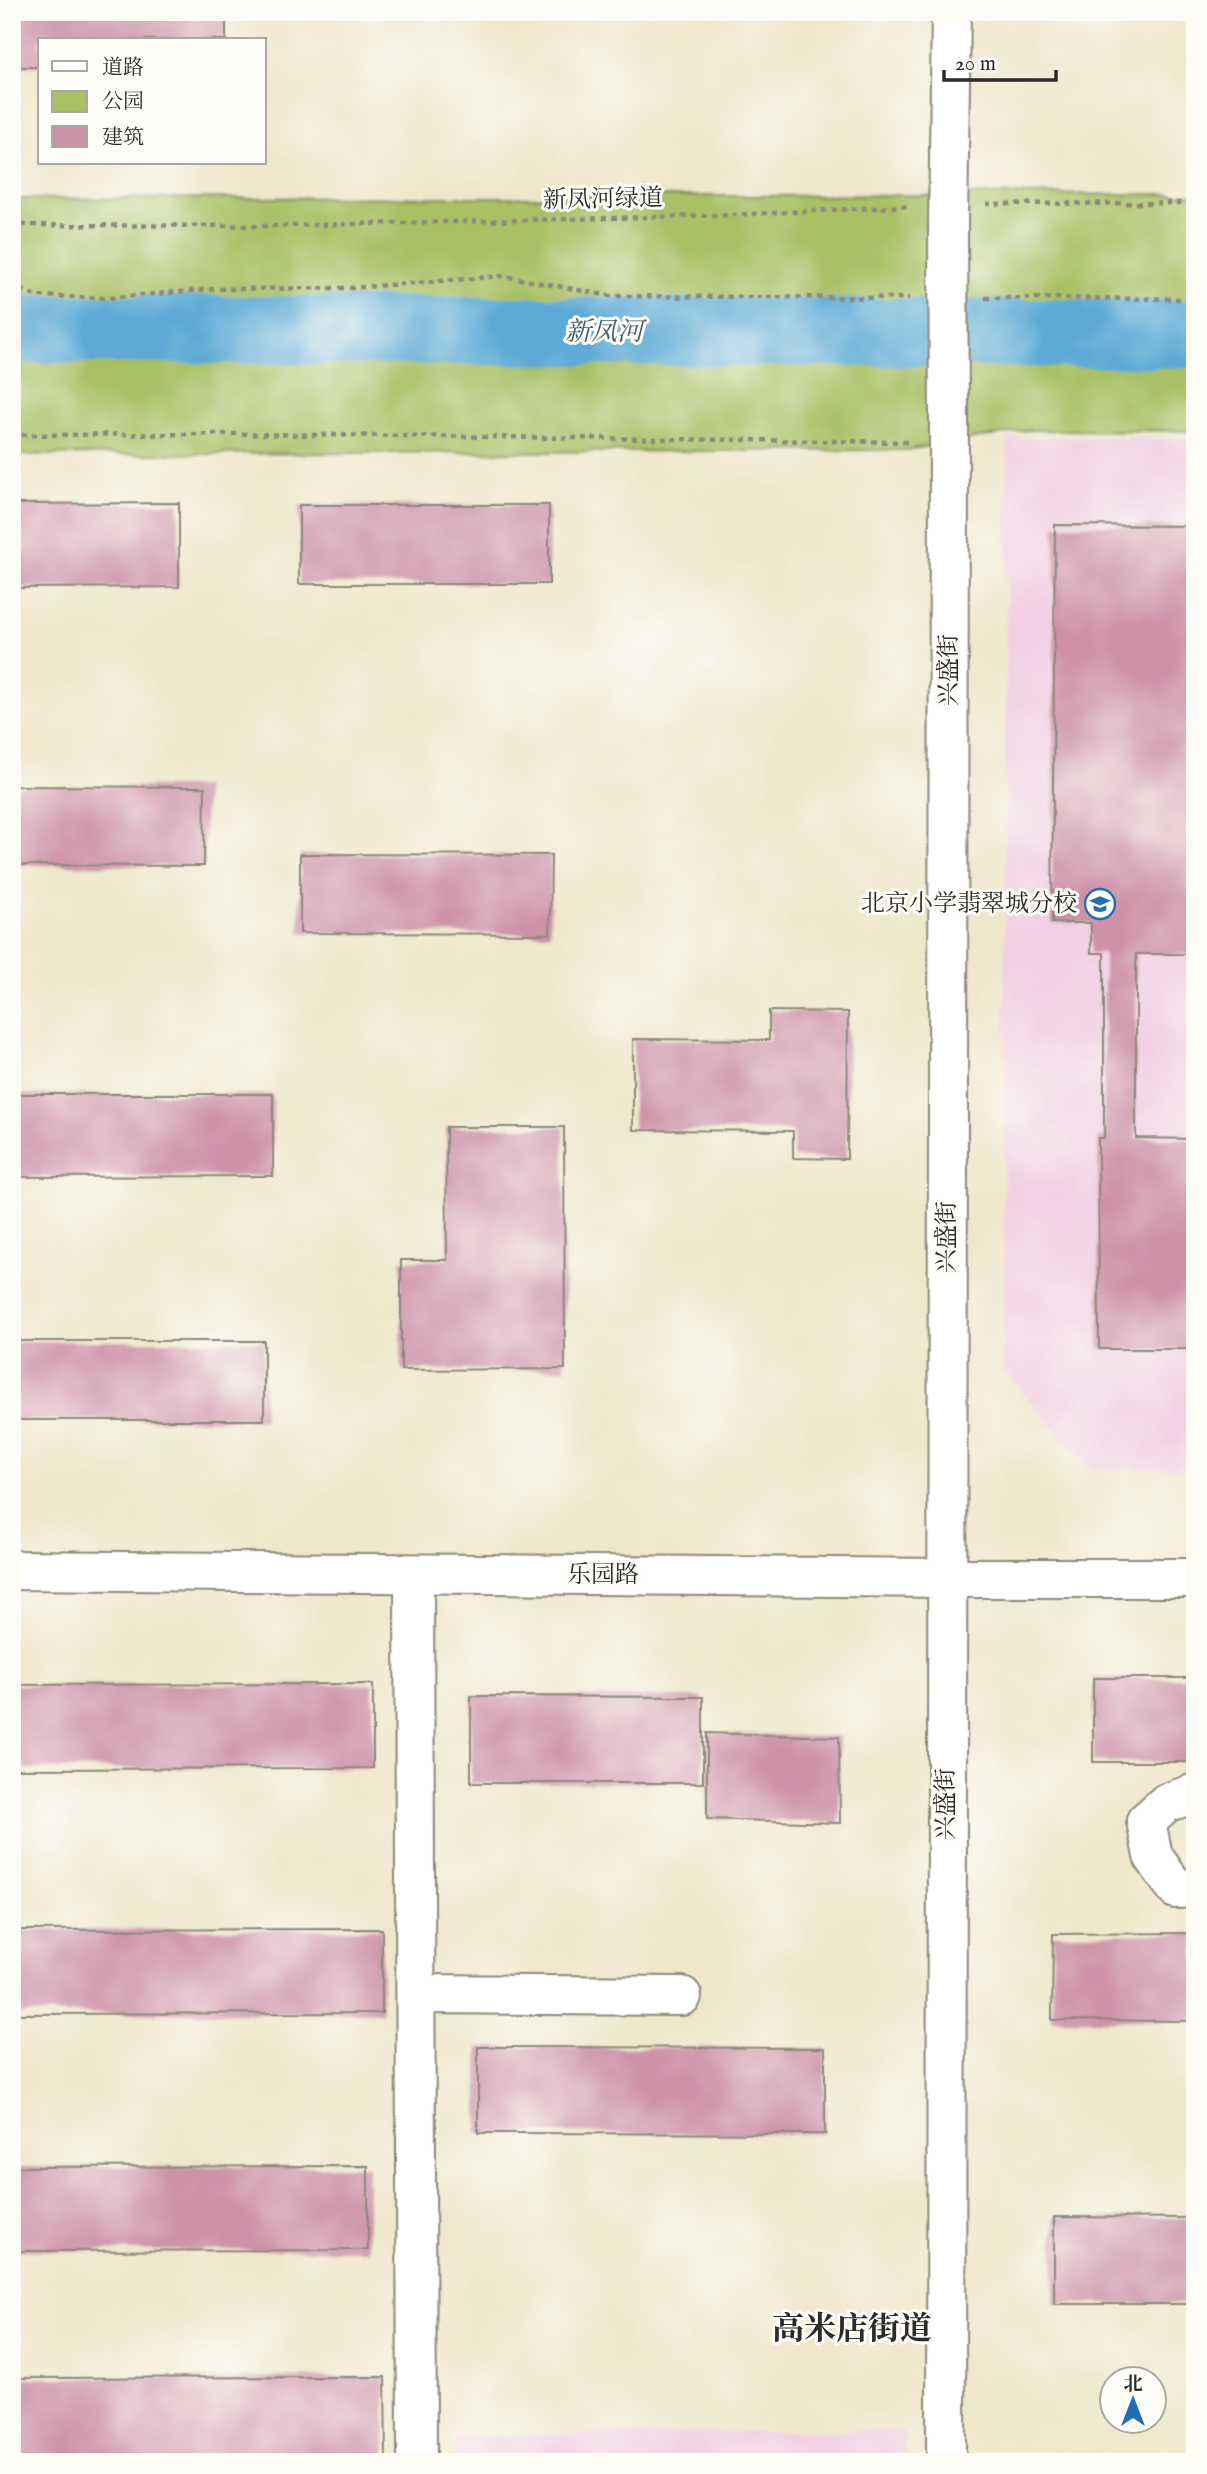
<svg xmlns="http://www.w3.org/2000/svg" width="1207" height="2474" font-family="'IM FELL English','Noto Serif SC',serif">
  <style>
    .built { fill: #f1d0e3 }
    .green { fill: #a9c065; stroke: #6a7648; stroke-width: 2 }
    .lines { fill: none; stroke-linecap: round; stroke-linejoin: round }
    .river { stroke: #5caad5; stroke-width: 68 }
    .building { fill: #cd92a8 }
    .minor-casing { stroke: #8c897b; stroke-width: 42 }
    .path { stroke: #8c897b; stroke-width: 4.5; stroke-dasharray: 5 5; stroke-linecap: butt }
    .minor { stroke: #fff; stroke-width: 38 }
    .minor-bridge-casing { stroke: #8c897b; stroke-width: 42; stroke-linecap: butt }
    .minor-bridge { stroke: #fff; stroke-width: 38 }
    .labels { text-anchor: middle; dominant-baseline: central; stroke-width: 6; stroke-linejoin: round; paint-order: stroke }
    .street-label { font-size: 24px; fill: #2b2b2b; stroke: #fdfcf7 }
    .poi-label { font-size: 24px; fill: #2b2b2b; stroke: #fdfcf7; text-anchor: end }
    .water-label { font-size: 26px; font-style: italic; fill: #3f5e6f; stroke: #fdfcf7 }
    .district-label { font-size: 32px; font-weight: bold; fill: #2b2b2b; stroke: #fdfcf7 }
  </style>
  <rect width="100%" height="100%" fill="#fdfcf7"/>
  <filter id="ink" filterUnits="userSpaceOnUse"><feTurbulence type="fractalNoise" baseFrequency=".0143" numOctaves="2"/><feDisplacementMap in="SourceGraphic" scale="14" xChannelSelector="R" yChannelSelector="G"/><feConvolveMatrix kernelMatrix="1 2 1 2 8 2 1 2 1" color-interpolation-filters="sRGB"/></filter>
  <filter id="wash" filterUnits="userSpaceOnUse"><feTurbulence type="fractalNoise" baseFrequency=".00686" numOctaves="4" result="noise"/><feDisplacementMap in="SourceGraphic" scale="28" xChannelSelector="R" yChannelSelector="G"/><feGaussianBlur stdDeviation="1.57" result="paint"/><feColorMatrix in="noise" values="0 0 0 0 0 0 0 0 0 0 0 0 0 0 0 0 0 1.4 0 .05"/><feComposite in="paint" operator="in"/></filter>
  <g filter="url(#wash)">
    <rect width="100%" height="100%" fill="#eee7cb"/>
    <!-- built -->
    <g class="built">
      <polygon points="1007,437 1195,438 1195,1468 1091,1470 1003,1370"/>
      <polygon points="904,2430 905,2462 456,2462 456,2436"/>
    </g>
    <!-- green -->
    <polygon class="green" points="1195,194 1195,431 1029,430 906,450 12,455 12,199"/>
    <g class="lines">
      <!-- river -->
      <polyline class="river" points="12,329 1195,334"/>
    </g>
    <g id="blocks">
      <!-- building -->
      <g class="building">
        <polygon points="12,12 226,12 226,40 40,40 40,67 12,67"/>
        <polygon points="179,503 179,587 12,588 12,504"/>
        <rect x="299" y="505" width="250" height="79"/>
        <polygon points="1055,525 1195,526 1195,954 1136,954 1136,1138 1195,1139 1195,1349 1099,1349 1098,1138 1104,1138 1104,953 1091,953 1091,923 1052,923"/>
        <polygon points="12,786 205,787 204,866 12,865"/>
        <polygon points="300,854 551,855 550,934 300,933"/>
        <polygon points="769,1011 848,1012 847,1159 793,1158 793,1131 633,1130 633,1039 769,1040"/>
        <polygon points="12,1094 273,1094 273,1176 12,1177"/>
        <polygon points="446,1127 564,1127 565,1369 401,1370 401,1260 447,1260"/>
        <rect x="14" y="1341" width="250" height="79"/>
        <rect x="1093" y="1678" width="102" height="84"/>
        <polygon points="373,1684 373,1768 12,1769 12,1685"/>
        <polygon points="471,1696 703,1697 703,1783 471,1783"/>
        <polygon points="707,1733 839,1737 840,1823 707,1819"/>
        <polygon points="382,1929 382,2013 12,2014 12,1930"/>
        <polygon points="1195,1933 1195,2021 1052,2020 1053,1934"/>
        <polygon points="478,2047 825,2048 825,2134 478,2133"/>
        <polygon points="368,2166 368,2250 12,2251 12,2167"/>
        <polygon points="1054,2217 1195,2218 1195,2304 1054,2304"/>
        <polygon points="385,2377 386,2461 12,2462 12,2378"/>
      </g>
    </g>
  </g>
  <g filter="url(#ink)">
    <use href="#blocks" fill-opacity="0" stroke="#8c897b" stroke-width="2"/>
    <g class="lines">
      <!-- minor casing -->
      <g class="minor-casing">
        <g id="minor">
          <polyline points="948,225 951,12"/>
          <polyline points="12,1570 946,1578 1195,1578"/>
          <polyline points="414,1574 417,2462"/>
          <polyline points="1195,1793 1166,1803 1146,1821 1153,1856 1176,1889 1195,1888"/>
          <polyline points="416,1994 682,1996"/>
          <polyline points="946,2462 949,422"/>
        </g>
      </g>
      <!-- path -->
      <g class="path">
        <polyline points="986,204 1195,203"/>
        <polyline points="12,225 277,226 733,215 911,206"/>
        <polyline points="12,285 35,296 107,298 214,289 350,288 504,276 610,296 909,298"/>
        <polyline points="985,298 1195,299"/>
        <polyline points="12,435 238,434 911,442"/>
      </g>
      <!-- minor -->
      <use href="#minor" class="minor"/>
      <!-- minor-bridge casing -->
      <g class="minor-bridge-casing">
        <polyline id="minor-bridge" points="948,225 949,422"/>
      </g>
      <!-- minor-bridge -->
      <use href="#minor-bridge" class="minor-bridge"/>
    </g>
  </g>
  <!-- icons -->
  <defs>
    <g id="school-ring" transform="scale(1.575)"><circle r="9.5" fill="#fdfcf7" stroke="#1f6fb2" stroke-width="1.5"/><path d="M0-5L7-2L0 1L-7-2ZM-4 1L0 2.5L4 1V4Q0 6-4 4Z" fill="#1f6fb2"/></g>
  </defs>
  <g fill-rule="evenodd">
    <use href="#school-ring" x="1100" y="904"/>
  </g>
  <g class="labels">
    <!-- street labels -->
    <g class="street-label">
      <text transform="translate(603 200) rotate(-1)">新凤河绿道</text>
      <text transform="translate(949 670) rotate(-90)">兴盛街</text>
      <text transform="translate(947 1237) rotate(-90)">兴盛街</text>
      <text x="603" y="1575">乐园路</text>
      <text transform="translate(946 1804) rotate(-90)">兴盛街</text>
    </g>
    <!-- poi labels -->
    <g class="poi-label">
      <text x="1077" y="904">北京小学翡翠城分校</text>
    </g>
    <!-- water labels -->
    <g class="water-label">
      <text x="604" y="332">新凤河</text>
    </g>
    <!-- district labels -->
    <g class="district-label">
      <text x="852" y="2330">高米店街道</text>
    </g>
  </g>
  <!-- margin -->
  <rect width="1207" height="2474" fill="none" stroke="#fdfcf7" stroke-width="42"/>
  <!-- legend -->
  <rect x="38" y="38" width="228" height="126" fill="#fdfcf7" stroke="#a9a8a5" stroke-width="2"/>
  <rect x="52" y="61" width="35" height="10" fill="#ffffff" stroke="#a9a8a5" stroke-width="2"/>
  <text x="102" y="74" font-size="21" fill="#2b2b2b">道路</text>
  <rect x="52" y="91" width="35" height="21" fill="#a9c065" stroke="#a9a8a5" stroke-width="2"/>
  <text x="102" y="108" font-size="21" fill="#2b2b2b">公园</text>
  <rect x="52" y="126" width="35" height="21" fill="#cd92a8" stroke="#a9a8a5" stroke-width="2"/>
  <text x="102" y="144" font-size="21" fill="#2b2b2b">建筑</text>
  <!-- north arrow -->
  <g transform="translate(1133 2400)"><circle r="33" fill="#fdfcf7" stroke="#a9a8a5" stroke-width="2"/>
  <path d="M0-5L12 26L0 18L-12 26Z" fill="#1f6fb2"/>
  <text y="-10" font-size="19" font-weight="bold" text-anchor="middle" fill="#2b2b2b">北</text>
  </g>
  <!-- scale -->
  <path d="M944 70v10h112v-10" fill="none" stroke="#2b2b2b" stroke-width="3.5"/>
  <text x="955" y="70" font-size="21" fill="#2b2b2b" stroke="#fdfcf7" stroke-width="5" paint-order="stroke">20 m</text>
</svg>
